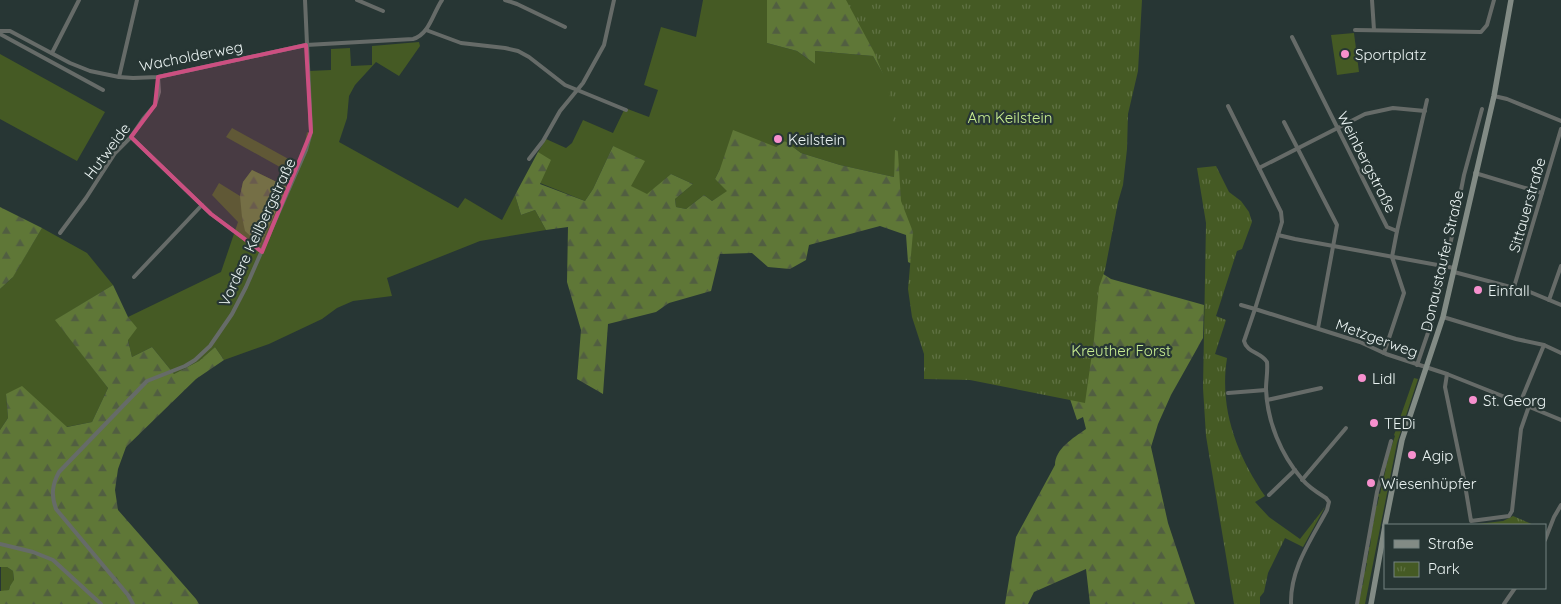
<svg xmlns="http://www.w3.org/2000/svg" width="1561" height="604" font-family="Quicksand,sans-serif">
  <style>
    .grass { fill: #455a24 }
    .forest { fill: url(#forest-firs) }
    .park { fill: url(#park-tufts) }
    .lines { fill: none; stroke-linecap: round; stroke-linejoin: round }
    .street { stroke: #666b68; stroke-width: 4 }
    .secondary { stroke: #828b85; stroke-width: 5.5 }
    .marked { fill: #cc4f81; fill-opacity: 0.2; stroke: #cc4f81; stroke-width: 4; stroke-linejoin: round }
    .poi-dot { fill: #f790ce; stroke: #273634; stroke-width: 2 }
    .labels { text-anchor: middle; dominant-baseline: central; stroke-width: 4.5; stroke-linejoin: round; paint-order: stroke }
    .poi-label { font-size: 15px; fill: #eaf3f2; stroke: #273634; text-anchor: start }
    .street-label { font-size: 15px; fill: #eaf3f2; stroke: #273634 }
    .park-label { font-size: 15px; fill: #c9ef92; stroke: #273634 }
  </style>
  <defs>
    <pattern id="forest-firs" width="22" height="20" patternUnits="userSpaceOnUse" patternTransform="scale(1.25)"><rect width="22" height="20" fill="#5f7737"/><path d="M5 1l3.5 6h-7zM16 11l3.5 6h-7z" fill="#515e41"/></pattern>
    <pattern id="park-tufts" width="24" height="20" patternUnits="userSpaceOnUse" patternTransform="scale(1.25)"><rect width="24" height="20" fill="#455a24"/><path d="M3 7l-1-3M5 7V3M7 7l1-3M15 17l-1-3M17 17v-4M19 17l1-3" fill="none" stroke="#607244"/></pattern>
  </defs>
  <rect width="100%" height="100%" fill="#273634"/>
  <!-- grass -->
  <g class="grass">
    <polygon points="703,0 767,0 767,43 797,51 815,64 815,51 873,56 900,104 972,161 896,150 894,177 840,165 801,153 785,141 776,147 720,169 715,179 728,191 712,201 704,195 686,209 676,207 675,199 693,184 671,174 647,195 630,187 613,146 593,189 585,201 540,183 538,152 546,139 566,148 572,143 583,120 613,133 625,108 649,117 658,90 644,85 661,27 696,37"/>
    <polygon points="1354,33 1359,72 1337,75 1331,35"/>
    <polygon points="419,42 420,46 399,76 376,62 355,85 349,96 347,118 339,142 458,208 465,198 502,220 515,195 521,215 535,210 546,230 480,241 387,278 392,296 353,301 337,308 322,319 269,344 224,360 215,347 199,361 174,374 152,347 132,357 128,340 128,317 221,272 238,222 212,195 219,183 240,196 243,182 252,170 287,187 304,148 307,132 311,134 309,71 331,70 331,49 350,48 351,66 372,65 372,46"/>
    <polygon points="0,54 105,112 77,161 0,119"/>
    <polygon points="232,128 294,162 287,171 226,137"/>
    <polygon points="42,228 87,253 113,285 56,320 108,388 92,422 66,427 6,394 8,418 0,430 0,289 12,278"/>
    <polygon points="1414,378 1418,379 1397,443 1365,604 1359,604 1359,597 1360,597 1362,588 1360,588 1361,585 1363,585 1364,576 1363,575 1363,572 1365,572 1367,563 1365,563 1366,560 1367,560 1369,551 1367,550 1368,547 1370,547 1371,538 1369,538 1373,526 1372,525 1372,522 1374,522 1375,506 1377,506 1379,497 1377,496 1378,493 1380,494 1382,485 1380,484 1381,481 1383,481 1386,468 1385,467 1385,464 1387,464 1390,448 1391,448 1395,436 1394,435"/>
    <polygon points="1,566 7,567 13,571 14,581 10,586 9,590 1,592"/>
  </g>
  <!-- forest -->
  <g class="forest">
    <path d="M767,0H848L1086,263L1111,279L1204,305L1203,338L1171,395L1158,424L1151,447L1168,523L1195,604H1090L1086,569L1034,592L1028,604H1005L1016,537L1055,465C1055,449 1073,438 1086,429L1083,417L1077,420L1066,387L925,270L908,262L906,235L880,226L809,245L806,260L790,269L768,267L752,253L720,254L711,291L669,303L656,312L608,324L603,394L577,379L581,330L567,282L568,227L546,230L535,210L521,215L515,195L538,152L551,160L540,184L585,201L593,189L613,146L645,161L631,186L647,194L671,174L693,184L675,199L676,207L686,209L704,195L712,201L727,191L715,179L720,169L733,130L776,147L785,141L801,153L840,165L894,177L895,150L972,161L900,104L873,56L815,51V64L797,51L767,43Z"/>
    <polygon points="252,170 287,187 260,245 245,231 242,217 240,196 243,182"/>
    <polygon points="0,207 42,228 13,277 0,289"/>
    <polygon points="113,285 128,317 137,328 128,340 132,357 152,347 174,374 199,361 215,347 224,360 196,379 126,447 118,469 115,490 118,510 196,599 199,604 0,604 0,591 9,590 10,586 14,580 13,571 7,567 0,567 0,430 8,418 6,394 22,386 67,427 92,422 108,388 55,320"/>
  </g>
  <!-- park -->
  <g class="park">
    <polygon points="846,0 1142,0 1138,71 1128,114 1127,149 1123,185 1118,202 1105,270 1099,287 1094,339 1085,403 970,380 924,379 924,354 912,317 908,289 913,232 901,201 898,153 888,87 874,52"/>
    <path d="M1216,166L1229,192L1241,201L1249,212L1252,222L1242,249L1237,251L1216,316L1226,320L1215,354L1227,358C1219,409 1237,455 1265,496L1255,502L1269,517L1300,539L1325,507L1303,547L1285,538L1268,573L1264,592L1260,597V604H1234L1206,436L1203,388L1206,223L1197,168Z"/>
    <polygon points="1513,516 1534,525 1469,525 1503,521"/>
  </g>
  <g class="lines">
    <!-- street -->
    <g class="street">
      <polyline points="357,0 383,11"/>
      <polyline points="505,0 517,4 565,27"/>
      <polyline points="1372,0 1374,30"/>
      <polyline points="426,30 461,43 505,48 518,51 529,57 565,85 626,110"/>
      <polyline points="1355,30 1481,32 1487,25 1494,0"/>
      <path d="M0,31H10L70,63L90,71L119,77L133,78L158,77L306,45L413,39C429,35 433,13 442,0"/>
      <polyline points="0,34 103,90"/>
      <polyline points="1292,37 1387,227 1397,231 1392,257 1404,293 1384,353"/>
      <polyline points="52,53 79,0"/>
      <polyline points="119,77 137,0"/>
      <polyline points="1494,96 1507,99 1561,121"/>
      <polyline points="1228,106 1281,212 1282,222 1278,235"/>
      <polyline points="1284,122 1337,225 1318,328"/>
      <polyline points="131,137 211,214 262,252"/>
      <polyline points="529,159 543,141 560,111 583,83 604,45 614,0"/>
      <polyline points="1259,168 1365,114 1393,108 1425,111"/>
      <polyline points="1475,173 1542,193"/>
      <polyline points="1397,231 1427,100"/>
      <polyline points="60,233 86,198 115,153 131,137 144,118 155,105 159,92 158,77"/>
      <polyline points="1454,268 1295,239 1278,235 1255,309 1360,342 1386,354 1447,374 1520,403 1561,420"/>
      <polyline points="1454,272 1530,292 1561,305"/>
      <polyline points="134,277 202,205"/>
      <polyline points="1514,287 1561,129"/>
      <polyline points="1549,300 1561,266"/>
      <path d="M1241,305L1255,309L1244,341C1247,353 1261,352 1267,362C1268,371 1266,380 1266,389C1267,421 1281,455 1302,479C1308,487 1318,493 1326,498L1329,502L1327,510C1311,540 1290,569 1291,604"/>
      <polyline points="1443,317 1516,339 1544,345 1561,353"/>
      <polyline points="1417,365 1432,321 1446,266 1464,175 1482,109"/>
      <polyline points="1447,374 1445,387 1464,479 1471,521 1509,516 1512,511 1521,429 1529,406"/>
      <polyline points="1228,393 1266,390"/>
      <polyline points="1267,400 1321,388"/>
      <polyline points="1520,403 1544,345"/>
      <polyline points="1302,480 1346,428"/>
      <polyline points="1269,495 1295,470"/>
      <polyline points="1545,540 1554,517 1561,505"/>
      <polyline points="0,544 33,552 53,560 101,604"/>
      <path d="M133,604L128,595L56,509C51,495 52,485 59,472L147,381L185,366L195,360L210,346L232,314L246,287L306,150L311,132L305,0"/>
      <polyline points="1357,604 1377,492 1391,441"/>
      <polyline points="1504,604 1515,588"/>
    </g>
    <!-- secondary -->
    <g class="secondary">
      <polyline points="1385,525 1402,440 1443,317 1494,96 1511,0"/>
      <polyline points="1371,604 1385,526"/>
    </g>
  </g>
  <!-- marked area -->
  <path class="marked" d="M306,45L311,132L262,252L211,214L131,137L155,105L158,77Z"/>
  <!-- markers -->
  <g class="poi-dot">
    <circle cx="1345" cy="54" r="5"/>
    <circle cx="778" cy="139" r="5"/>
    <circle cx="1478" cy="290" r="5"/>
    <circle cx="1362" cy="378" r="5"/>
    <circle cx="1473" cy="400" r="5"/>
    <circle cx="1374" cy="423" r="5"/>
    <circle cx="1412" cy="455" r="5"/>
    <circle cx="1371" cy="483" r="5"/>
  </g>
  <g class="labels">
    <!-- poi labels -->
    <g class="poi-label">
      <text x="1355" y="54">Sportplatz</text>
      <text x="788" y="139">Keilstein</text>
      <text x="1488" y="290">Einfall</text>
      <text x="1372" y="378">Lidl</text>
      <text x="1483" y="400">St. Georg</text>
      <text x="1384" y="423">TEDi</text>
      <text x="1422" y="455">Agip</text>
      <text x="1381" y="483">Wiesenhüpfer</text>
    </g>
    <!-- street labels -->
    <g class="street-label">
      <text transform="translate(191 56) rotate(-11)">Wacholderweg</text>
      <text transform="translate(107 151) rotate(-53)">Hutweide</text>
      <text transform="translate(1367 162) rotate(63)">Weinbergstraße</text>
      <text transform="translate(1527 205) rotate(-74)">Sittauerstraße</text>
      <text transform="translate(257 232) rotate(-65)">Vordere Keilbergstraße</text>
      <text transform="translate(1442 261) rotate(-77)">Donaustaufer Straße</text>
      <text transform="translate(1377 338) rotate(20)">Metzgerweg</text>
    </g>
    <!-- park labels -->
    <g class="park-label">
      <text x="1010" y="117">Am Keilstein</text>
      <text x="1121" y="350">Kreuther Forst</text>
    </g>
  </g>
  <!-- legend -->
  <rect x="1384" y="524" width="162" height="65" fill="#273634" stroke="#758280"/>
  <rect x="1394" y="540" width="25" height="8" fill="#828b85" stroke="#758280"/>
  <text x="1428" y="549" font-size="15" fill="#eaf3f2">Straße</text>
  <rect x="1394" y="562" width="25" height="15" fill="url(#park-tufts)" stroke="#758280"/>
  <text x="1428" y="574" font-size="15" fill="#eaf3f2">Park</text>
</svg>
